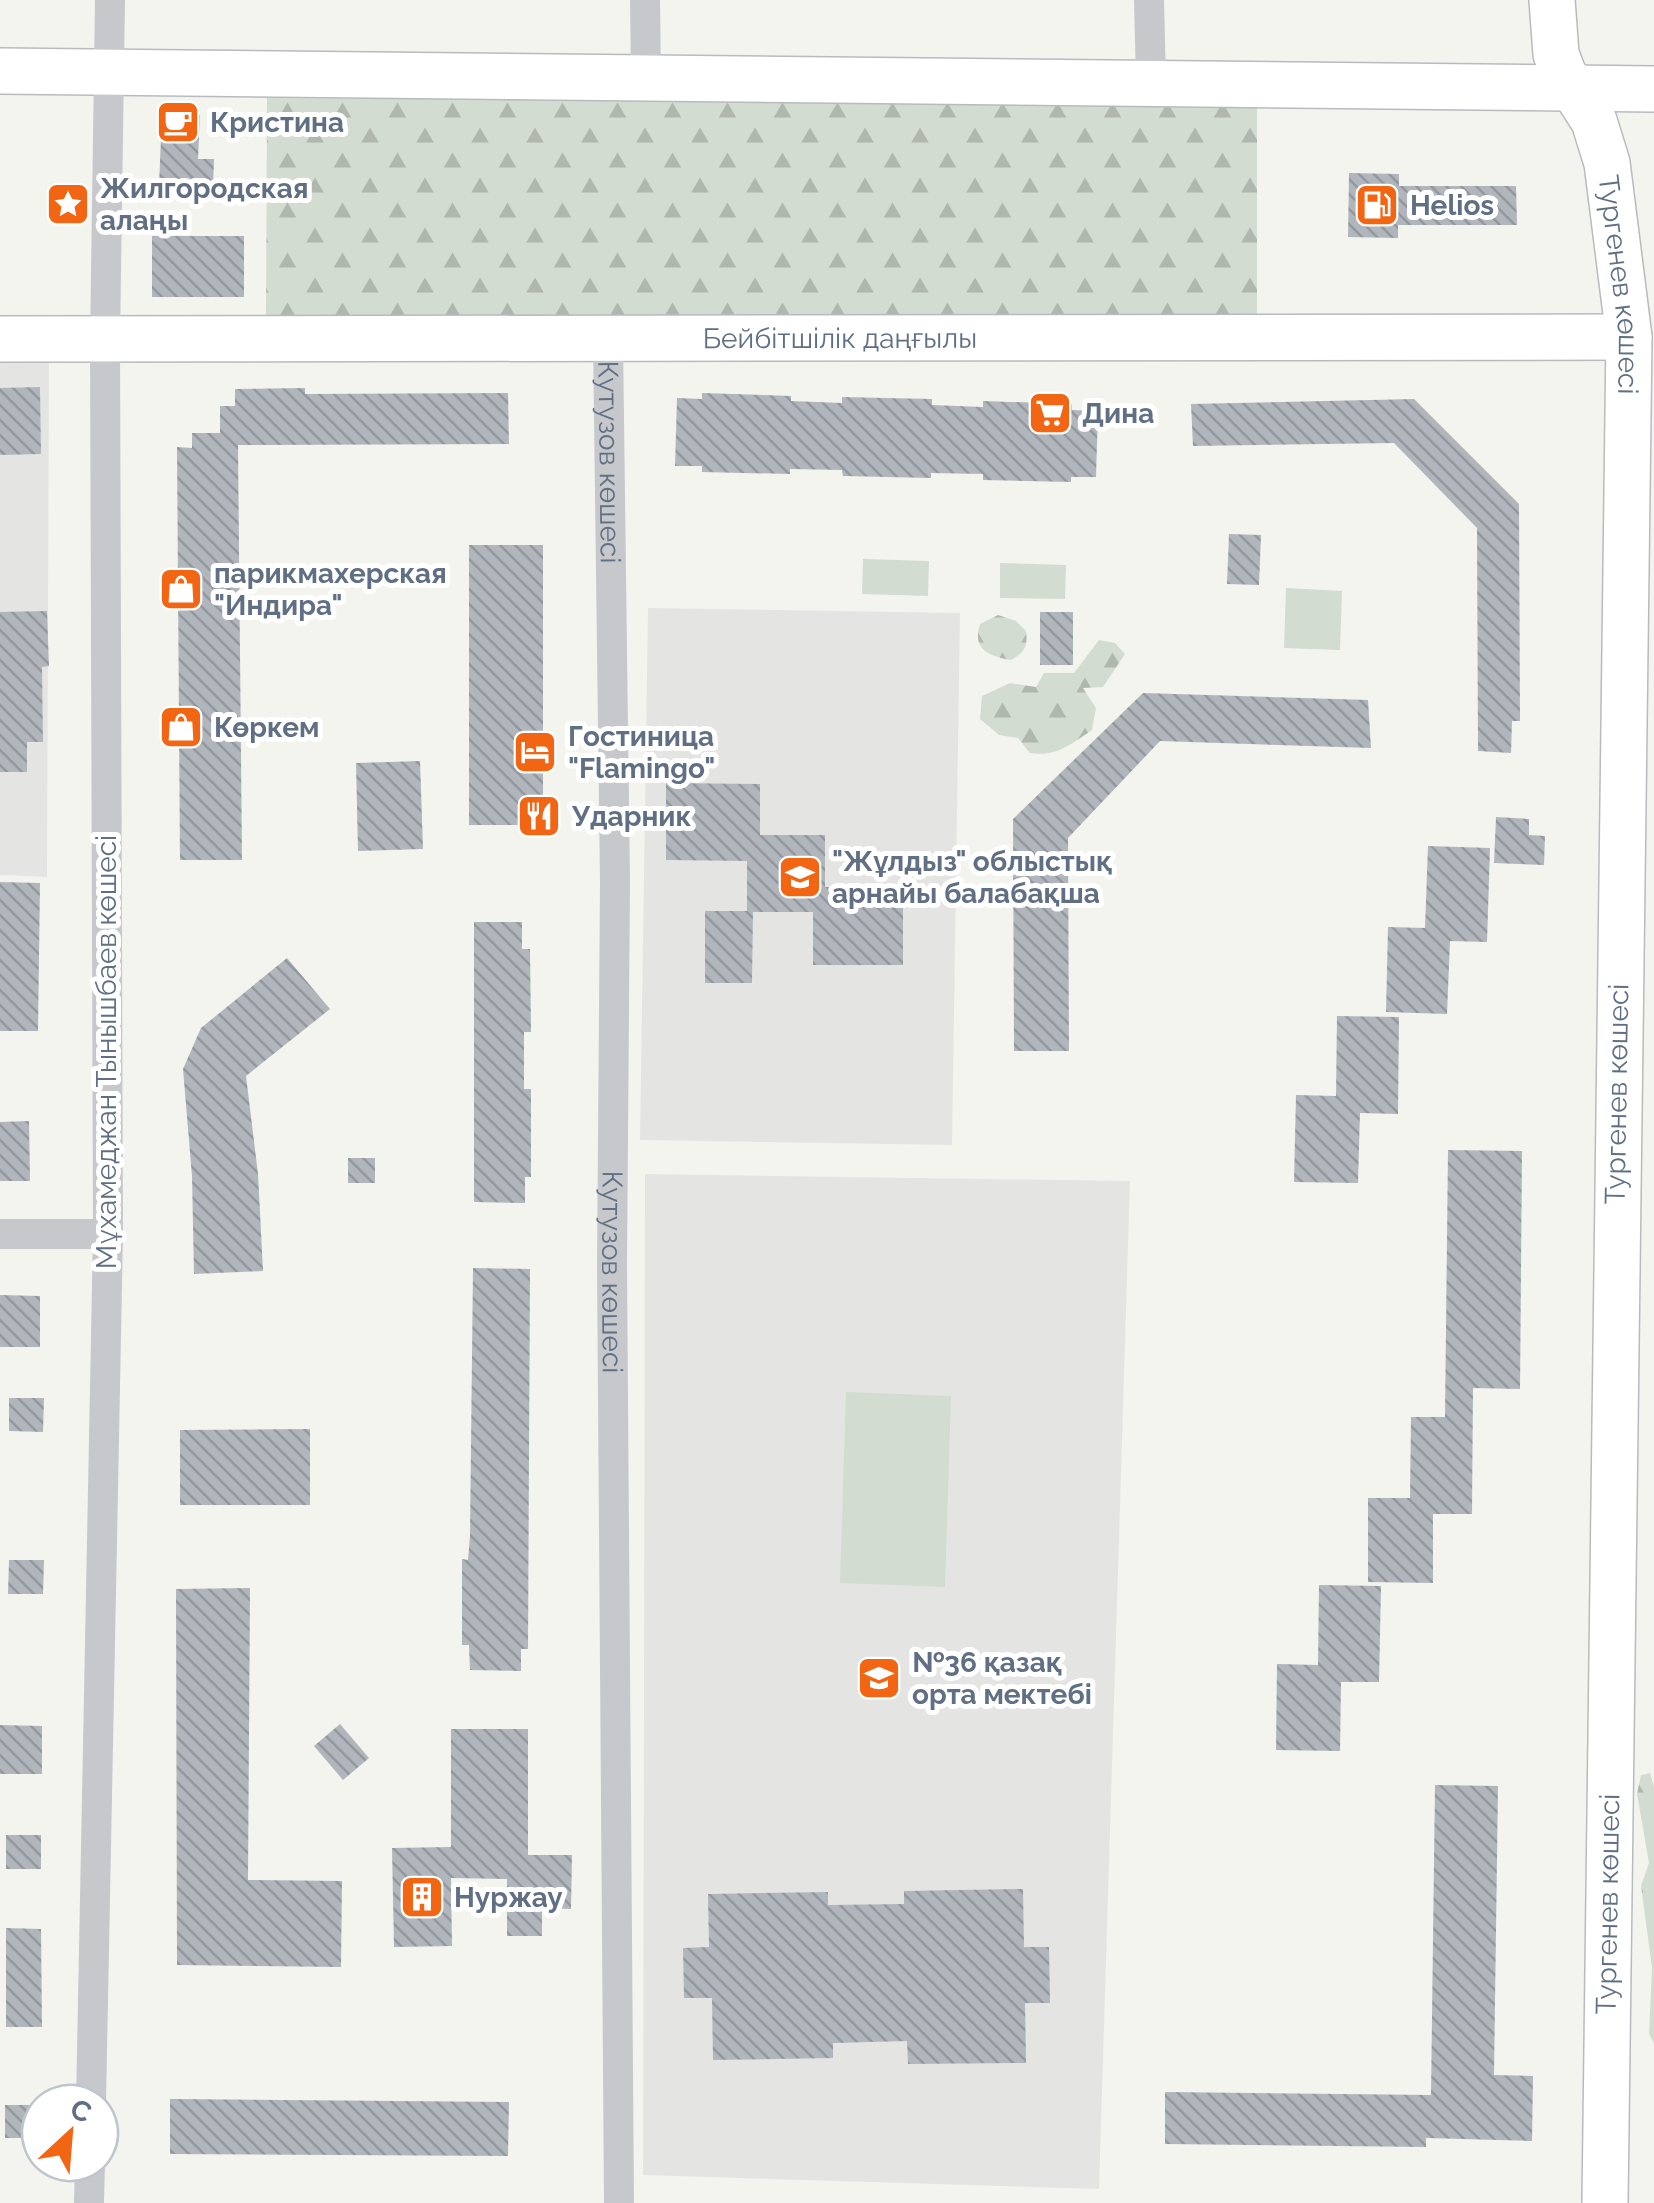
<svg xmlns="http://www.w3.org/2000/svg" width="1654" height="2203" font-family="Raleway,sans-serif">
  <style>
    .built { fill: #e4e5e3 }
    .forest { fill: url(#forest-firs) }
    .green { fill: #d3dcd0 }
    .building { fill: url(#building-back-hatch) }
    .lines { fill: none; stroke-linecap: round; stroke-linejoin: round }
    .secondary-casing { stroke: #b7bbc0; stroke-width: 48 }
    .street { stroke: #c6c8cc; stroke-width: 30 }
    .secondary { stroke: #fff; stroke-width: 45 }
    .labels { text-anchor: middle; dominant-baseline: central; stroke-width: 10; stroke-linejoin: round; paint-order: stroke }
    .poi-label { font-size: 28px; font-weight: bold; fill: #606f83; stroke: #fff; text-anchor: start }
    .street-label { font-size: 28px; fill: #606f83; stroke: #fff }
  </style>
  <defs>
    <pattern id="forest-firs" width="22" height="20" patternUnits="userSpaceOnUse" patternTransform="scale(2.5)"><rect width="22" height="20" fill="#d3dcd0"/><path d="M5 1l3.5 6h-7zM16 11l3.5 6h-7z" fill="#afb7ae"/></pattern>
    <pattern id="building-back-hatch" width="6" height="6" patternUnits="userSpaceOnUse" patternTransform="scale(2.5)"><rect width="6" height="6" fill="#b0b6bc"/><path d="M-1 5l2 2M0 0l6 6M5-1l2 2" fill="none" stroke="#93989e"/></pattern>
  </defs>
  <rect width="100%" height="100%" fill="#f4f4ef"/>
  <!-- built -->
  <g class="built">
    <polygon points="0,361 49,362 47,877 0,875"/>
    <polygon points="648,608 960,613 952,1145 640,1140"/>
    <polygon points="645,1174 1130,1181 1099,2189 643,2175"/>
  </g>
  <!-- forest -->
  <g class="forest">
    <polygon points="267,98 1257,104 1257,325 266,318"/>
    <path d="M998,615L1016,621L1026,631C1028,646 1025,652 1011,660C988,656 972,649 980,624Z"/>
    <path d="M1099,640L1115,643L1125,654L1103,687L1083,688L1096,708L1092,730C1070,745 1056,757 1030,753L1018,738L999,735L980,719L982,696L1010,683L1036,687L1044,673H1074Z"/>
    <polygon points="1650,1773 1654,1787 1654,2043 1649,2034 1652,1968 1641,1886 1649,1863 1637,1794 1641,1775"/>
  </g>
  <!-- green -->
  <g class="green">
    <polygon points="863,559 929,561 928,596 862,594"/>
    <polygon points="1000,563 1066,565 1065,599 1000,598"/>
    <polygon points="1286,588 1342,591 1340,650 1284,648"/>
    <polygon points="846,1392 951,1396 945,1587 840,1583"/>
  </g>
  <!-- building -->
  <g class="building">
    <polygon points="162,114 200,115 198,159 214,159 213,187 159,185"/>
    <polygon points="1349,173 1399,174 1399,186 1516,186 1517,225 1398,225 1398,238 1348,237"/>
    <rect x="152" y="236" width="92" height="61"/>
    <polygon points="40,387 41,454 0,455 0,388"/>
    <polygon points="305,388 305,394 508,393 509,444 238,445 242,860 180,860 177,447 192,448 192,433 220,433 220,406 235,406 235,389"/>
    <polygon points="702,393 791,396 791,401 842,403 842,397 932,399 932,405 983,407 983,401 1072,404 1072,410 1098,411 1096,477 1071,477 1071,482 983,480 983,474 931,473 931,478 843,476 842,470 790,469 790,474 702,472 702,466 675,466 677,398 702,399"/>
    <polygon points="1414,399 1519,504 1520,721 1512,721 1511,753 1478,751 1477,528 1394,443 1193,446 1191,404"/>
    <polygon points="1229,534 1261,535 1259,585 1227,584"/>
    <rect x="469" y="545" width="74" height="280"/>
    <polygon points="47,611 49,666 42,667 43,742 27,742 27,772 0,772 0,612"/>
    <rect x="1040" y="612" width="33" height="53"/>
    <polygon points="1143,693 1368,700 1371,748 1160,741 1068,838 1069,1051 1014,1051 1013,819"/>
    <polygon points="420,761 423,849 358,851 356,763"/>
    <polygon points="666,783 760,784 760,835 825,835 825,887 903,887 903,965 813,965 813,912 753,912 752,983 705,983 705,911 747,911 747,861 666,860"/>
    <polygon points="1496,817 1529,819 1529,835 1545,836 1544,865 1494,863"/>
    <polygon points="1428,846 1490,848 1487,942 1450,941 1447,1014 1386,1012 1388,927 1425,928"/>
    <polygon points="0,882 40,883 38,1031 0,1031"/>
    <polygon points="474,922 522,922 522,949 530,949 531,1032 524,1032 524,1089 531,1089 531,1177 525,1177 525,1203 474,1202"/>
    <polygon points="287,958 330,1009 246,1076 258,1174 263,1271 194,1274 192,1176 183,1069 201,1028"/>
    <polygon points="1337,1016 1399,1017 1398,1114 1360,1113 1358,1183 1294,1182 1296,1095 1336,1096"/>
    <polygon points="29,1121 30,1181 0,1181 0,1122"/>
    <polygon points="1448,1150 1522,1151 1520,1389 1473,1388 1472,1514 1433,1514 1433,1583 1368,1582 1368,1498 1410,1498 1411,1417 1445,1417"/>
    <rect x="348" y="1158" width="27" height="25"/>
    <polygon points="473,1268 530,1269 528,1649 521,1649 521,1671 470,1670 469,1645 462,1645 462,1559 468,1560 470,1536"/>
    <polygon points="0,1295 40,1296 40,1347 0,1347"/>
    <polygon points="9,1398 44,1398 43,1432 9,1431"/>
    <polygon points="310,1429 310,1505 180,1505 180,1430"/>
    <polygon points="9,1560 44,1560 43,1594 8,1594"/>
    <polygon points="1319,1585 1381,1586 1379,1682 1341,1682 1340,1751 1276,1750 1277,1664 1318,1665"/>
    <polygon points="250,1588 248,1880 342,1881 341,1967 177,1965 176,1589"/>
    <polygon points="340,1724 369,1758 343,1780 314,1746"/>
    <polygon points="0,1725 42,1726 42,1774 0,1774"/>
    <polygon points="451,1729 528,1729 528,1855 572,1855 571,1909 542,1908 542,1936 507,1936 507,1879 451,1878 452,1946 394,1947 392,1848 451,1847"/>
    <polygon points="1435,1785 1498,1786 1494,2075 1533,2076 1532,2141 1426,2138 1426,2147 1165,2144 1165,2092 1431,2095"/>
    <rect x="6" y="1835" width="35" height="34"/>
    <polygon points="1023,1889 1024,1947 1049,1947 1050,2003 1025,2003 1026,2063 908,2064 907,2041 833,2043 833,2058 713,2060 712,1998 684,1998 683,1948 709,1947 708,1894 828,1892 828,1905 904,1904 904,1891"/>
    <polygon points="6,1928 41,1929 42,2027 6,2027"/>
    <polygon points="170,2099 509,2102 508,2156 170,2154"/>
    <rect x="5" y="2105" width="35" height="33"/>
  </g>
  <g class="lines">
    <!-- secondary casing -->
    <g class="secondary-casing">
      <g id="secondary">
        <path id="s2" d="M1552,0L1556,54L1563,73L1594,121L1607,163L1629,337L1605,2203"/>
        <polyline points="0,71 1654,89"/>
        <path id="s3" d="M0,339L1629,337"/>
      </g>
    </g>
    <!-- street -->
    <g class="street">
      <polyline points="645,0 646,77"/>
      <polyline points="1149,0 1151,82"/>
      <path id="s1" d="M608,340L615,882L612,1265L619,2203"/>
      <polyline points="0,1234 108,1234"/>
      <polyline points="91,2103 108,1234 105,341 110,0"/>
      <polyline points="89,2203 90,2163"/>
    </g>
    <!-- secondary -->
    <use href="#secondary" class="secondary"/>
  </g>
  <!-- icons -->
  <defs>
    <g id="cafe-square" transform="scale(2.25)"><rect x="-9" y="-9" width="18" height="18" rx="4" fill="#f26512" stroke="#fff"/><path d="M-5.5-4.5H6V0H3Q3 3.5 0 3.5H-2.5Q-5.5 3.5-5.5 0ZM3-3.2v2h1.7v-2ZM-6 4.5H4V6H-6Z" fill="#fff"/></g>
    <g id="sight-square" transform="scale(2.25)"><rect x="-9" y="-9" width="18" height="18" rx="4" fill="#f26512" stroke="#fff"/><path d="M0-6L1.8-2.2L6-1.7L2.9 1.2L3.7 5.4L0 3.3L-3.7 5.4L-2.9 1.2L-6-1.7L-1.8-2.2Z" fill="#fff"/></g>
    <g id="fuel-square" transform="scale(2.25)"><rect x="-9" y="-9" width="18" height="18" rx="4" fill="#f26512" stroke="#fff"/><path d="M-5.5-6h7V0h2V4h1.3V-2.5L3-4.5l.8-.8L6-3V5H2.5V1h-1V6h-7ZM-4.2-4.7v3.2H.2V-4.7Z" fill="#fff"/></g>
    <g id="supermarket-square" transform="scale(2.25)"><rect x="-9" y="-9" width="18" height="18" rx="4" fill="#f26512" stroke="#fff"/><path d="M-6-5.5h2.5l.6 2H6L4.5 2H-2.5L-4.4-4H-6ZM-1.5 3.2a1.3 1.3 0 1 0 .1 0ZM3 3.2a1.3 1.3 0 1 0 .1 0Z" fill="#fff"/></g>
    <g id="shop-square" transform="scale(2.25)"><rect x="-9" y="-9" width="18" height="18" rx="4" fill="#f26512" stroke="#fff"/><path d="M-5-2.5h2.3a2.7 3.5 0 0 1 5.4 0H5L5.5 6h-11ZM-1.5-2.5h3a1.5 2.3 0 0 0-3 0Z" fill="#fff"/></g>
    <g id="hotel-square" transform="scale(2.25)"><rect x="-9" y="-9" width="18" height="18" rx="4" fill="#f26512" stroke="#fff"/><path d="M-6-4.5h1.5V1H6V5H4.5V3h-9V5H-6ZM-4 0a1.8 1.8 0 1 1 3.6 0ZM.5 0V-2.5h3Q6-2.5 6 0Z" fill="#fff"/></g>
    <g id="restaurant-square" transform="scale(2.25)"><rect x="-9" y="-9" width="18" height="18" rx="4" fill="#f26512" stroke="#fff"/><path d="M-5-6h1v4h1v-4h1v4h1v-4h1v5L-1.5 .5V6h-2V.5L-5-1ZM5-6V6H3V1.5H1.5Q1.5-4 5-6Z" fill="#fff"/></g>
    <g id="school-square" transform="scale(2.25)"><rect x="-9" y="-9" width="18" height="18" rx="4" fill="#f26512" stroke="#fff"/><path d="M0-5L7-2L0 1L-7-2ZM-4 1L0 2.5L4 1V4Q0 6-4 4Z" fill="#fff"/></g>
    <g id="building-square" transform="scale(2.25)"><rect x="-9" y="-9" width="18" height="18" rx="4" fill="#f26512" stroke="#fff"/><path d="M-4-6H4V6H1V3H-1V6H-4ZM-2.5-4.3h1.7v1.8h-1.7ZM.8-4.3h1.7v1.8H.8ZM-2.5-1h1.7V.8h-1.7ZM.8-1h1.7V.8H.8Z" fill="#fff"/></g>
  </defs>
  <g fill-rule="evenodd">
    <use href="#cafe-square" x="178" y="122"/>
    <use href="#sight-square" x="68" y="204"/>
    <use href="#fuel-square" x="1377" y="205"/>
    <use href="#supermarket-square" x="1050" y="413"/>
    <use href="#shop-square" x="181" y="589"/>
    <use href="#shop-square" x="181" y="727"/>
    <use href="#hotel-square" x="535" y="752"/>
    <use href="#restaurant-square" x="539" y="816"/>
    <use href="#school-square" x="800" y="877"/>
    <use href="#school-square" x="879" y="1678"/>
    <use href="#building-square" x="422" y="1897"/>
  </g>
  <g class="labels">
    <!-- poi labels -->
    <g class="poi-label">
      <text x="210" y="122">Кристина</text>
      <text x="100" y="188">Жилгородская<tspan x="100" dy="32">алаңы</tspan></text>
      <text x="1410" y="205">Helios</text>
      <text x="1082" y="413">Дина</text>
      <text x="214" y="573">парикмахерская<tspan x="214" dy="32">"Индира"</tspan></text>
      <text x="214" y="727">Көркем</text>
      <text x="568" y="736">Гостиница<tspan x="568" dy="32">"Flamingo"</tspan></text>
      <text x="572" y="816">Ударник</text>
      <text x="832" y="861">"Жұлдыз" облыстық<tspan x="832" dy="32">арнайы балабақша</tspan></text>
      <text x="912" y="1662">№36 қазақ<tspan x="912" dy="32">орта мектебі</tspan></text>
      <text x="454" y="1897">Нуржау</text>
    </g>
    <!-- street labels -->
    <g class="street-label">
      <text stroke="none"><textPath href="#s2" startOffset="298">Тургенев көшесі</textPath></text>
      <text stroke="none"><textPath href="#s3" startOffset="840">Бейбітшілік даңғылы</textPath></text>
      <text stroke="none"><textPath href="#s1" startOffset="122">Кутузов көшесі</textPath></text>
      <text transform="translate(106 1052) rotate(-90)">Мұхамеджан Тынышбаев көшесі</text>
      <text transform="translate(1617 1094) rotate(-89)">Тургенев көшесі</text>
      <text stroke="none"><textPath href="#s1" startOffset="932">Кутузов көшесі</textPath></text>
      <text transform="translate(1608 1904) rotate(-89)">Тургенев көшесі</text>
    </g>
  </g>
  <!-- north arrow -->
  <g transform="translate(70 2133) rotate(26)"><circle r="48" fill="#ffffff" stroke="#bfc5cd" stroke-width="2.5"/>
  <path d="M0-8L18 38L0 25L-18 38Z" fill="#f26512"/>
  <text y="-15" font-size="28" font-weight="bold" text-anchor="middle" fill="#606f83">С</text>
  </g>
</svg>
